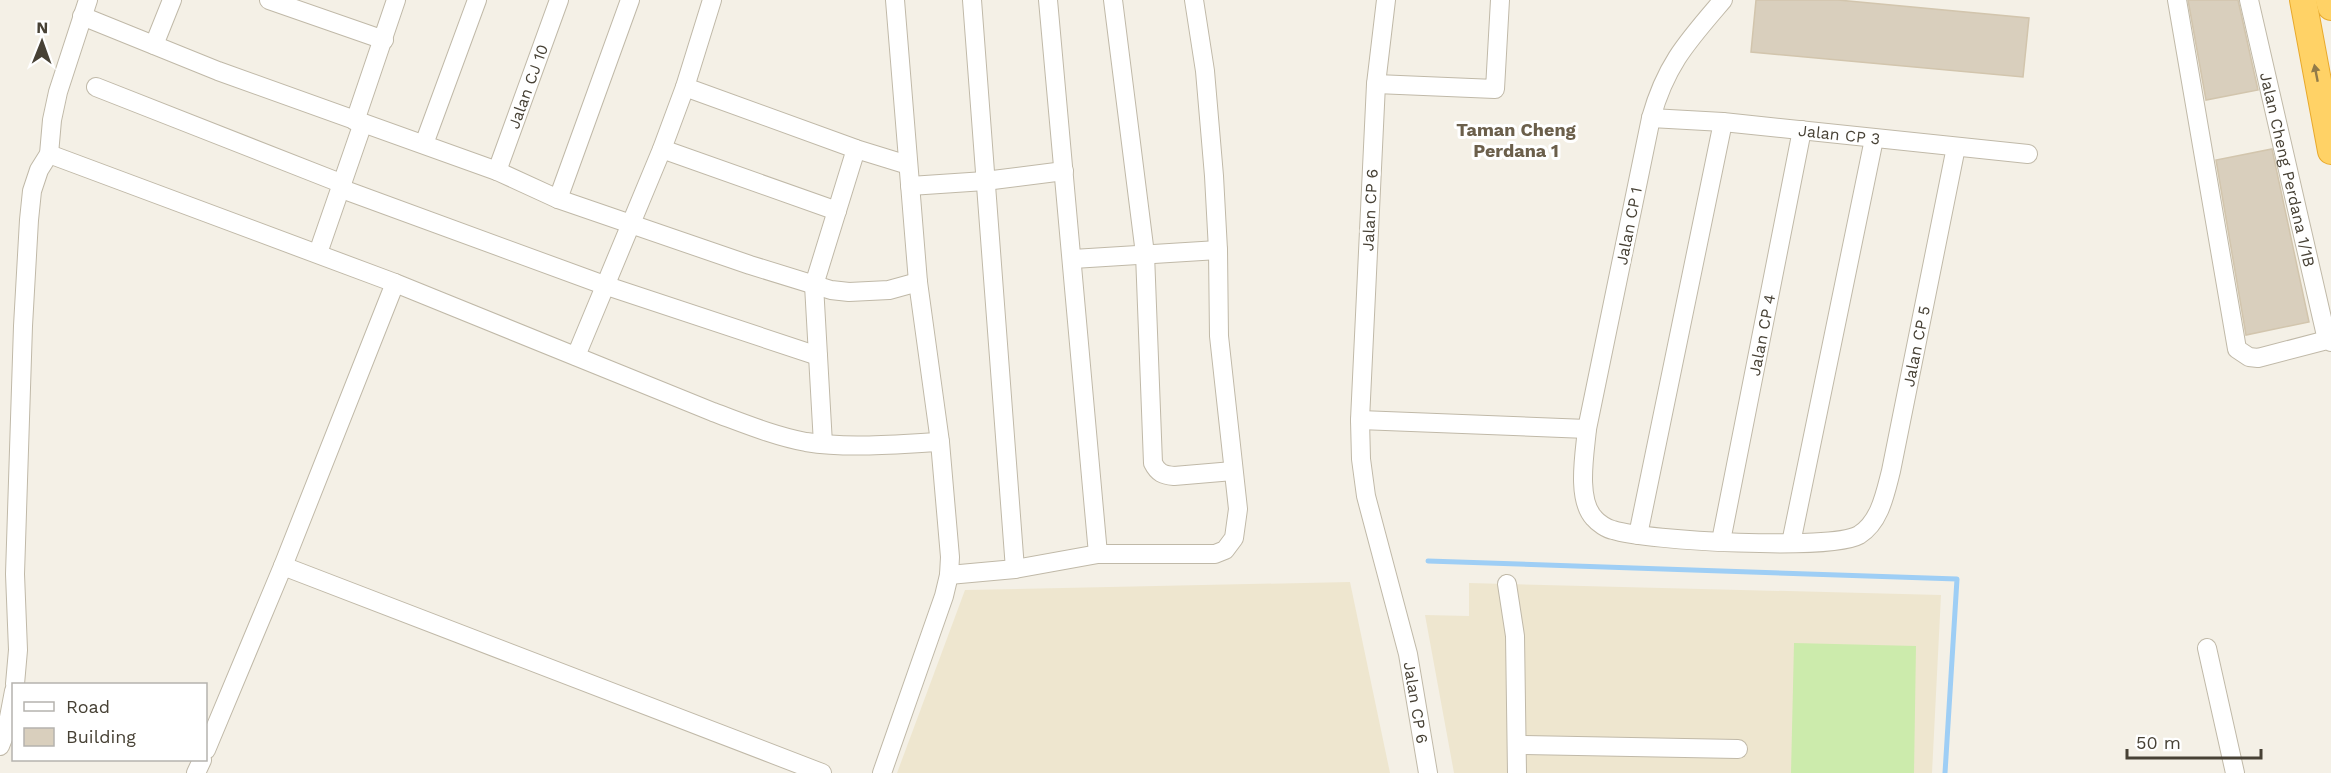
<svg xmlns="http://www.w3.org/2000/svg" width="2331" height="773" font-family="'Work Sans',sans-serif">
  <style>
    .education { fill: #eee6cf }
    .garden { fill: #ccebac }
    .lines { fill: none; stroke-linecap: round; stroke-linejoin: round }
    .stream { stroke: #9ecef5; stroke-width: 5 }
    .building { fill: #d9cfbd; stroke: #d2c5ad; stroke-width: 1.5 }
    .minor-casing { stroke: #c0b9a8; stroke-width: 20 }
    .highway-casing { stroke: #e8a92c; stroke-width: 28 }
    .minor { stroke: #fff; stroke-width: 18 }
    .highway { stroke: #ffd266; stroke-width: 26 }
    .oneway { fill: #917b49 }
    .labels { text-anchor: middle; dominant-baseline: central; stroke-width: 6; stroke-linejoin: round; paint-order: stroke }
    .street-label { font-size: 16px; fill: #474135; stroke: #fff }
    .neighbourhood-label { font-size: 18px; font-weight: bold; fill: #6b5f4b; stroke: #fff }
  </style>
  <rect width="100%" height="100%" fill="#f4f0e6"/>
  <!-- education -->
  <g class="education">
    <polygon points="1350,582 1390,773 897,773 965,590"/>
    <polygon points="1469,583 1941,595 1932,773 1454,773 1425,615 1469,616"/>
  </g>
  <!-- garden -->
  <polygon class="garden" points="1794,643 1916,646 1914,773 1791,773"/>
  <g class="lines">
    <!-- stream -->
    <polyline class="stream" points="1428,561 1957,579 1945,773"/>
  </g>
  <!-- building -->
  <g class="building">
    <polygon points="1756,0 1838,0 2029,18 2023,77 1751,52"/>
    <polygon points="2188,0 2238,0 2258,90 2206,100"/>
    <polygon points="2272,149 2309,322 2246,335 2216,160"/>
  </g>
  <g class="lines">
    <!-- minor casing -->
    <g class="minor-casing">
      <g id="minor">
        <polyline points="269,0 384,40"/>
        <polyline points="972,0 1015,569"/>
        <polyline points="1048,0 1098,554"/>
        <path d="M1113,0L1145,254L1153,463C1158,473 1163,475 1174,476L1233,471"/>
        <path id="s1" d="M1386,0L1376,84L1360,420L1361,459L1366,496L1408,654L1428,773"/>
        <path id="s2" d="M1723,0C1688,41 1666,64 1651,118L1587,429C1585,452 1576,499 1594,518C1598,523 1607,529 1613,530C1647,541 1831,551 1859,535C1880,522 1885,494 1891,471L1956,147"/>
        <polyline points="2177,0 2237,349 2249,357 2258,358 2327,340 2331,342"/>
        <path id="s3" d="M2249,0L2327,340"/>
        <polyline points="82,16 218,71 497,171 558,199 750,265 831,290 849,292 889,290 918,282"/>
        <polyline points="154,45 172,0"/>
        <polyline points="1376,84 1495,89 1500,0"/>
        <polyline points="96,87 343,184"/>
        <polyline points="685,87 856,149 908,165"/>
        <path id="s4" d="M1651,118L1723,122L2028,154"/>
        <polyline points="355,121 396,0"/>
        <polyline points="424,144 477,0"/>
        <polyline points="662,149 837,211"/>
        <path d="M49,154L395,283L713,412C743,423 774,436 806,442C850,449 895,444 940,442"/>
        <path id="s5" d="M497,171L559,0"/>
        <polyline points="910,186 985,181 1064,171"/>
        <polyline points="342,189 604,285 818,356"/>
        <polyline points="558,199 630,0"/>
        <polyline points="318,253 363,123"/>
        <polyline points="1073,259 1218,250"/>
        <polyline points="576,356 662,149 685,87 712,0"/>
        <polyline points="1360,420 1587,429"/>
        <polyline points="823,444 814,285 856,149"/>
        <polyline points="1638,535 1723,122"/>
        <path id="s6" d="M1721,541L1802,130"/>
        <polyline points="1791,543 1874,139"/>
        <polyline points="283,566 822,773"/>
        <polyline points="949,575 1015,569 1098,554 1215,554 1225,550 1234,538 1238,509 1219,336 1218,250 1214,176 1205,71 1194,0"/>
        <polyline points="1507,584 1515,636 1517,773"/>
        <polyline points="2207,648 2235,773"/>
        <polyline points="15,684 18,650 15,574 23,326 29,220 32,191 39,170 49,154 52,120 58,92 88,0"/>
        <polyline points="1519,745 1738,749"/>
        <polyline points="0,746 7,728 14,691"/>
        <polyline points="206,750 283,566 395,283"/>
        <polyline points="196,773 202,760"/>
        <polyline points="882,773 944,596 949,575 950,557 940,442 918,282 895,0"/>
      </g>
    </g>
    <!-- highway casing -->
    <g class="highway-casing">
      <g id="highway">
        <polyline points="2303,0 2331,151"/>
        <polyline points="2329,0 2331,7"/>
      </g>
    </g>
    <!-- minor -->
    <use href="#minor" class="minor"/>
    <!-- highway -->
    <use href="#highway" class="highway"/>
  </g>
  <!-- one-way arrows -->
  <defs><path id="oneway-solid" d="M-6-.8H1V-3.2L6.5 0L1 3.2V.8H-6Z" transform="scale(1.5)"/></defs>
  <use class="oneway" href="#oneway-solid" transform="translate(2316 73) rotate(-101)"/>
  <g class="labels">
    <!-- street labels -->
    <g class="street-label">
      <text stroke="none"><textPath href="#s5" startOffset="90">Jalan CJ 10</textPath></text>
      <text stroke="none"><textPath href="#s4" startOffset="189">Jalan CP 3</textPath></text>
      <text stroke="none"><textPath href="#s3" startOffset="174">Jalan Cheng Perdana 1/1B</textPath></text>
      <text transform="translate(1370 210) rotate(-87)">Jalan CP 6</text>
      <text transform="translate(1629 226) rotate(-79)">Jalan CP 1</text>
      <text stroke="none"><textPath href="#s6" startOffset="210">Jalan CP 4</textPath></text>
      <text stroke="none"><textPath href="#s2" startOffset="1020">Jalan CP 5</textPath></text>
      <text stroke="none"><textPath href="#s1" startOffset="710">Jalan CP 6</textPath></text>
    </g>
    <!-- neighbourhood labels -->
    <g class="neighbourhood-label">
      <text x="1516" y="129">Taman Cheng<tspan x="1516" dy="21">Perdana 1</tspan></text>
    </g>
  </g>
  <!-- legend -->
  <rect x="12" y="683" width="195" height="78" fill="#ffffff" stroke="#b5b3ae" stroke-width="1.5"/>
  <rect x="24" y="702" width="30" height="9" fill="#ffffff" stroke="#b5b3ae" stroke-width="1.5"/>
  <text x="66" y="713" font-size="18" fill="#474135">Road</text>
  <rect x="24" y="728" width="30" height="18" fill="#d9cfbd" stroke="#b5b3ae" stroke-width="1.5"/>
  <text x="66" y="743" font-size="18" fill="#474135">Building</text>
  <!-- north arrow -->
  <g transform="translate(42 42) rotate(1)" stroke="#ffffff" stroke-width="4.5" paint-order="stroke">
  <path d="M0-4.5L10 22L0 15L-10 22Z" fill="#474135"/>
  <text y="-9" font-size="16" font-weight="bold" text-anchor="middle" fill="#474135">N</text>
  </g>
  <!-- scale -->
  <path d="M2127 749v9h134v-9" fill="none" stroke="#474135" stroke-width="3"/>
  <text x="2136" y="749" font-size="18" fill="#474135" stroke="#ffffff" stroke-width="4.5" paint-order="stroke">50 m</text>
</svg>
